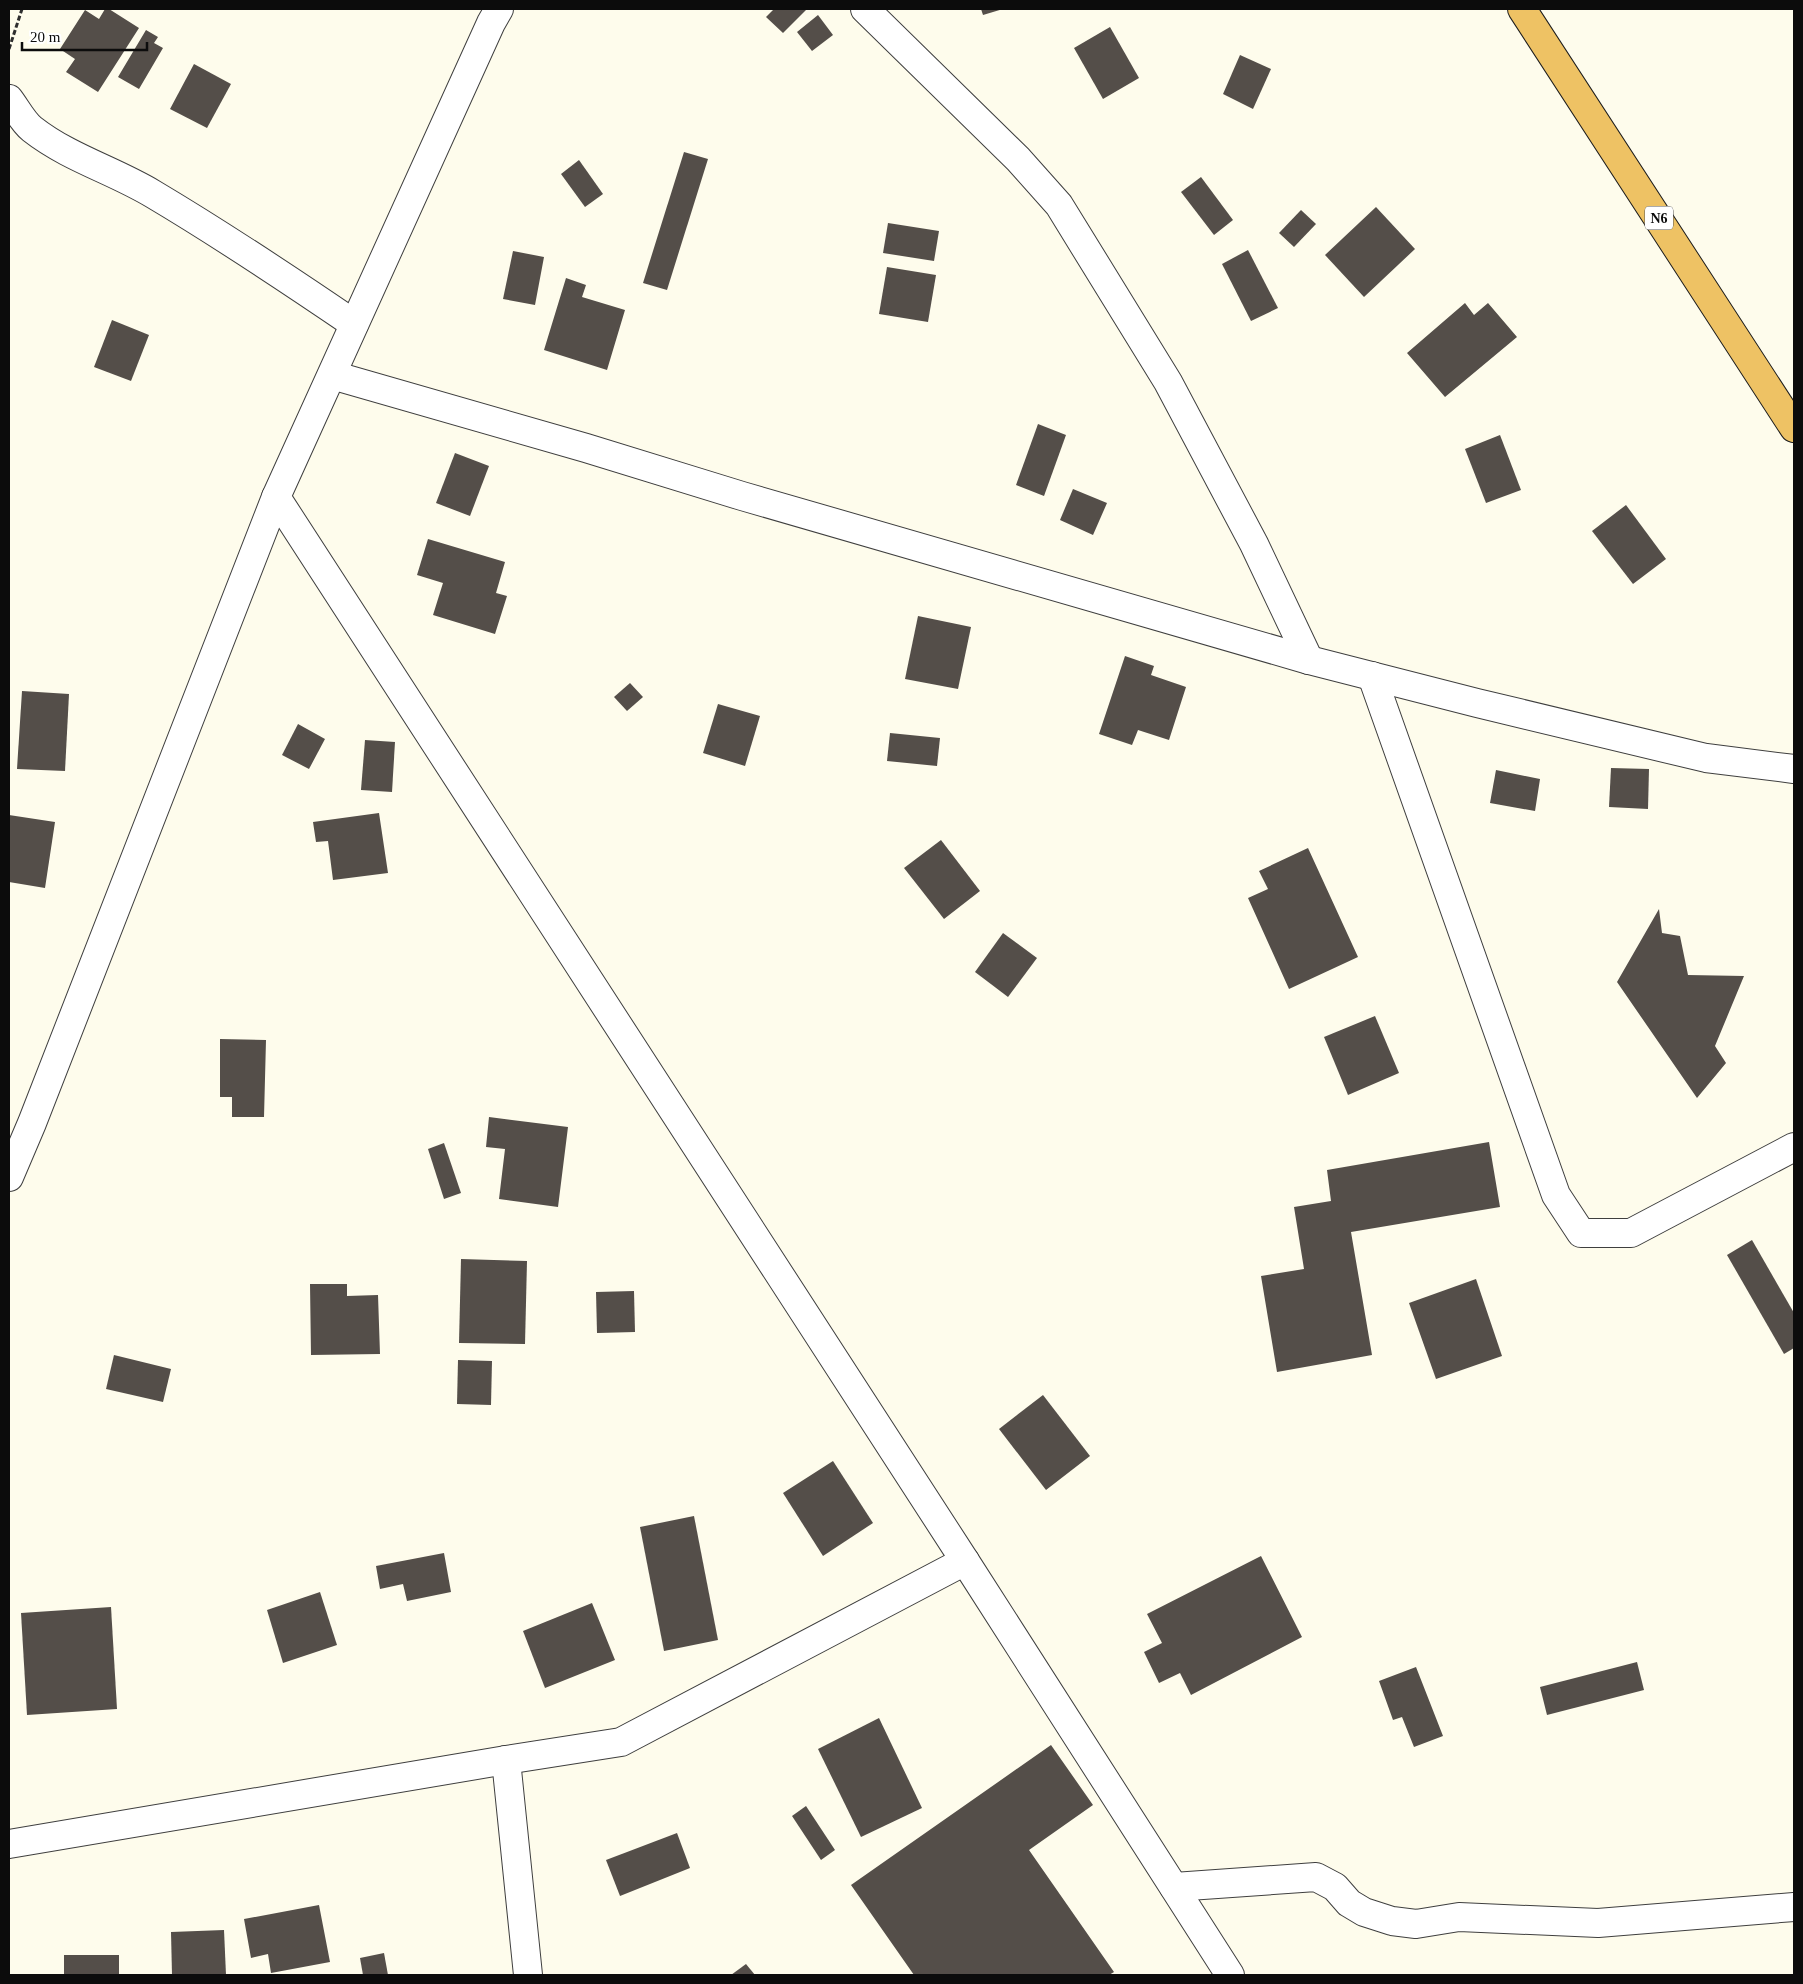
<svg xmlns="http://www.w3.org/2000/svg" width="1803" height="1984" font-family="'Times New Roman',serif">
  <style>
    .building { fill: #544e49 }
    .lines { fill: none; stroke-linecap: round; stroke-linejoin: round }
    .minor-casing { stroke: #3f3f3f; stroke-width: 30 }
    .trunk-casing { stroke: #1d1d1d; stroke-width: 30 }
    .path { stroke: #2e2e2e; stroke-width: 3; stroke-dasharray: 5 2.5; stroke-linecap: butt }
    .minor { stroke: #fff; stroke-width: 28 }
    .trunk { stroke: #eec264; stroke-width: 28 }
    .labels { text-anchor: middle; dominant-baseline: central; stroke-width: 5; stroke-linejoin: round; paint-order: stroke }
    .shield { fill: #fff; stroke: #555; stroke-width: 1 }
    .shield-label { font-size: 14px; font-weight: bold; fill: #0c0c0c }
  </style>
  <rect width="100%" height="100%" fill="#fefcec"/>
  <!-- building -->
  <g class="building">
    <polygon points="105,9 109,9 139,28 98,92 66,72 75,59 60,49 85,10 99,19"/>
    <polygon points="774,9 807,9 783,33 766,17"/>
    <polygon points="981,9 1003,9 983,15"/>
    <polygon points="818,15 833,35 812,51 797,32"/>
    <polygon points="1110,27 1139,78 1103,99 1074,48"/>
    <polygon points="146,30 158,37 154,43 163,48 139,89 118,77"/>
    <polygon points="1240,55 1271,69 1253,109 1223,94"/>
    <polygon points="194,64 231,84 207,128 170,109"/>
    <polygon points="684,152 708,159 667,290 643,283"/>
    <polygon points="579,160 603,194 585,207 561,174"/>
    <polygon points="1201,177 1233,220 1214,235 1181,192"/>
    <polygon points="1376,207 1415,249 1364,297 1325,255"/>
    <polygon points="1301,210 1316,224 1294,247 1279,233"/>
    <polygon points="888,223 939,231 934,261 883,253"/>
    <polygon points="1248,250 1278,308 1251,321 1222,264"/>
    <polygon points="513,251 544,257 535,305 503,299"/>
    <polygon points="887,267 936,275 928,322 879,314"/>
    <polygon points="566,278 586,285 582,297 625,310 607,370 544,350"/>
    <polygon points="1465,303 1474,315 1488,303 1517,337 1445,397 1407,353"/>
    <polygon points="112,320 149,335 131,381 94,367"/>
    <polygon points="1038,424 1066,435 1044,496 1016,485"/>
    <polygon points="1500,435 1521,490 1486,503 1465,449"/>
    <polygon points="455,453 489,466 470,516 436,503"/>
    <polygon points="1073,489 1107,503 1093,535 1060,520"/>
    <polygon points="1626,505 1666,559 1633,584 1592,531"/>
    <polygon points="428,539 505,562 496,593 507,596 495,634 433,615 443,583 417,575"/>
    <polygon points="918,616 971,627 958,689 905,679"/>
    <polygon points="1125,656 1154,666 1151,675 1186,687 1169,740 1138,730 1132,745 1099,734"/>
    <polygon points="630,683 643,697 627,711 614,697"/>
    <polygon points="22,691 69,694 65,771 17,769"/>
    <polygon points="718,704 760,716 745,766 703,753"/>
    <polygon points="298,724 325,739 309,769 282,755"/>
    <polygon points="890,733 940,738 937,766 887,761"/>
    <polygon points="365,740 395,742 392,792 361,790"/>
    <polygon points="1611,768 1649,769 1648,809 1609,807"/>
    <polygon points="1496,770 1540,779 1535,811 1490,803"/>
    <polygon points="379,813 388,873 333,880 328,841 316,842 313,822"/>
    <polygon points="9,815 55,822 45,888 9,882"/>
    <polygon points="941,840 980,891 944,919 904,868"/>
    <polygon points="1308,848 1358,957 1289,989 1248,898 1268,889 1259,871"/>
    <polygon points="1659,909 1662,933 1680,936 1688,975 1744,976 1715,1046 1726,1063 1697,1098 1617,982"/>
    <polygon points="1003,933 1037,958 1008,997 975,972"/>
    <polygon points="1375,1016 1399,1073 1348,1095 1324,1037"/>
    <polygon points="220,1039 266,1040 264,1117 232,1117 232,1097 220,1097"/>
    <polygon points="489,1117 568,1127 558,1207 499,1199 505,1149 486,1147"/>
    <polygon points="1489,1142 1500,1207 1351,1232 1372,1355 1277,1372 1261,1276 1304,1269 1294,1207 1331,1201 1327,1170"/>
    <polygon points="444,1143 461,1193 444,1199 428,1149"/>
    <polygon points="1752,1240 1794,1313 1794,1348 1784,1354 1727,1255"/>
    <polygon points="461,1259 527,1261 525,1344 459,1343"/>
    <polygon points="1476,1279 1502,1356 1436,1379 1409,1303"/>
    <polygon points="310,1284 347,1284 347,1296 378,1295 380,1354 311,1355"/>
    <polygon points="634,1291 635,1332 597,1333 596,1292"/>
    <polygon points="114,1355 171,1369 163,1402 106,1389"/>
    <polygon points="458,1360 492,1361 491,1405 457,1404"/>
    <polygon points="1043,1395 1090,1456 1046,1490 999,1429"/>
    <polygon points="833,1461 873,1523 823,1556 783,1493"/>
    <polygon points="694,1516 718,1640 664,1651 640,1527"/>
    <polygon points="444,1553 451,1592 407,1601 403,1584 380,1589 376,1566"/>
    <polygon points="1261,1556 1302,1637 1191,1695 1180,1673 1159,1683 1144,1652 1162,1643 1147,1614"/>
    <polygon points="320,1592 337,1645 283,1663 267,1610"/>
    <polygon points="592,1603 615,1660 545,1688 523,1631"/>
    <polygon points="111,1607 117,1709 27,1715 21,1613"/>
    <polygon points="1637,1662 1644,1690 1547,1715 1540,1687"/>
    <polygon points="1416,1667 1443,1736 1414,1747 1402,1717 1393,1720 1379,1681"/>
    <polygon points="879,1718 922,1808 861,1837 818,1749"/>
    <polygon points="1051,1745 1093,1805 1029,1850 1114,1972 1109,1975 914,1975 851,1885"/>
    <polygon points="806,1806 835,1850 821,1860 792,1816"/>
    <polygon points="677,1833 690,1868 620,1896 606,1860"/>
    <polygon points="319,1905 330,1962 271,1973 268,1954 251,1958 244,1919"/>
    <polygon points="224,1930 226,1975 172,1975 171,1932"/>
    <polygon points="384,1953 388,1975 363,1975 360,1958"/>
    <rect x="64" y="1955" width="55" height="20"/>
    <polygon points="746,1964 755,1975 731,1975"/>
  </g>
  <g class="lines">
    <!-- minor casing -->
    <g class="minor-casing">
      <g id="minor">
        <polyline points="865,9 1018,159 1059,205 1168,382 1254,544 1309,660"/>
        <path d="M9,99C16,108 23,122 32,129C69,158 113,170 153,194C222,235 288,279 354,324"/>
        <polyline points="332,375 586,448 742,496 1309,660 1477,703 1706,758 1794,769"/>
        <polyline points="276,497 965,1561 1230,1975"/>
        <polyline points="1372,676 1556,1195 1581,1233 1631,1233 1794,1147"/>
        <polyline points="9,1177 32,1123 276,497 491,23 499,9"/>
        <polyline points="506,1760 528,1975"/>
        <polyline points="9,1844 506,1760 621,1742 965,1561"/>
        <polyline points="1174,1887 1316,1877 1335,1887 1349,1903 1364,1912 1392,1921 1416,1924 1459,1917 1598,1923 1794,1907"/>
      </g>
    </g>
    <!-- trunk casing -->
    <g class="trunk-casing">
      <polyline id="trunk" points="1522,9 1794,428"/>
    </g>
    <!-- path -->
    <polyline class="path" points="9,49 22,9"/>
    <!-- minor -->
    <use href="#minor" class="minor"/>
    <!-- trunk -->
    <use href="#trunk" class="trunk"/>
  </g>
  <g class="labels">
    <!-- shield labels -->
    <rect class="shield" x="1645" y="206.5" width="28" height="23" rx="4"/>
    <g class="shield-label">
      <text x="1659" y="218">N6</text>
    </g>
  </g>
  <!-- border -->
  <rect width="1803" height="1984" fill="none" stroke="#0c0c0c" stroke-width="20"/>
  <!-- scale -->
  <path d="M22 42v8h125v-8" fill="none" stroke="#0c0c0c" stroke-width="2.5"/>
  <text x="30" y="42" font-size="15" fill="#0c0c0c" stroke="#ffffff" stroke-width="4" paint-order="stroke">20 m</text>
</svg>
